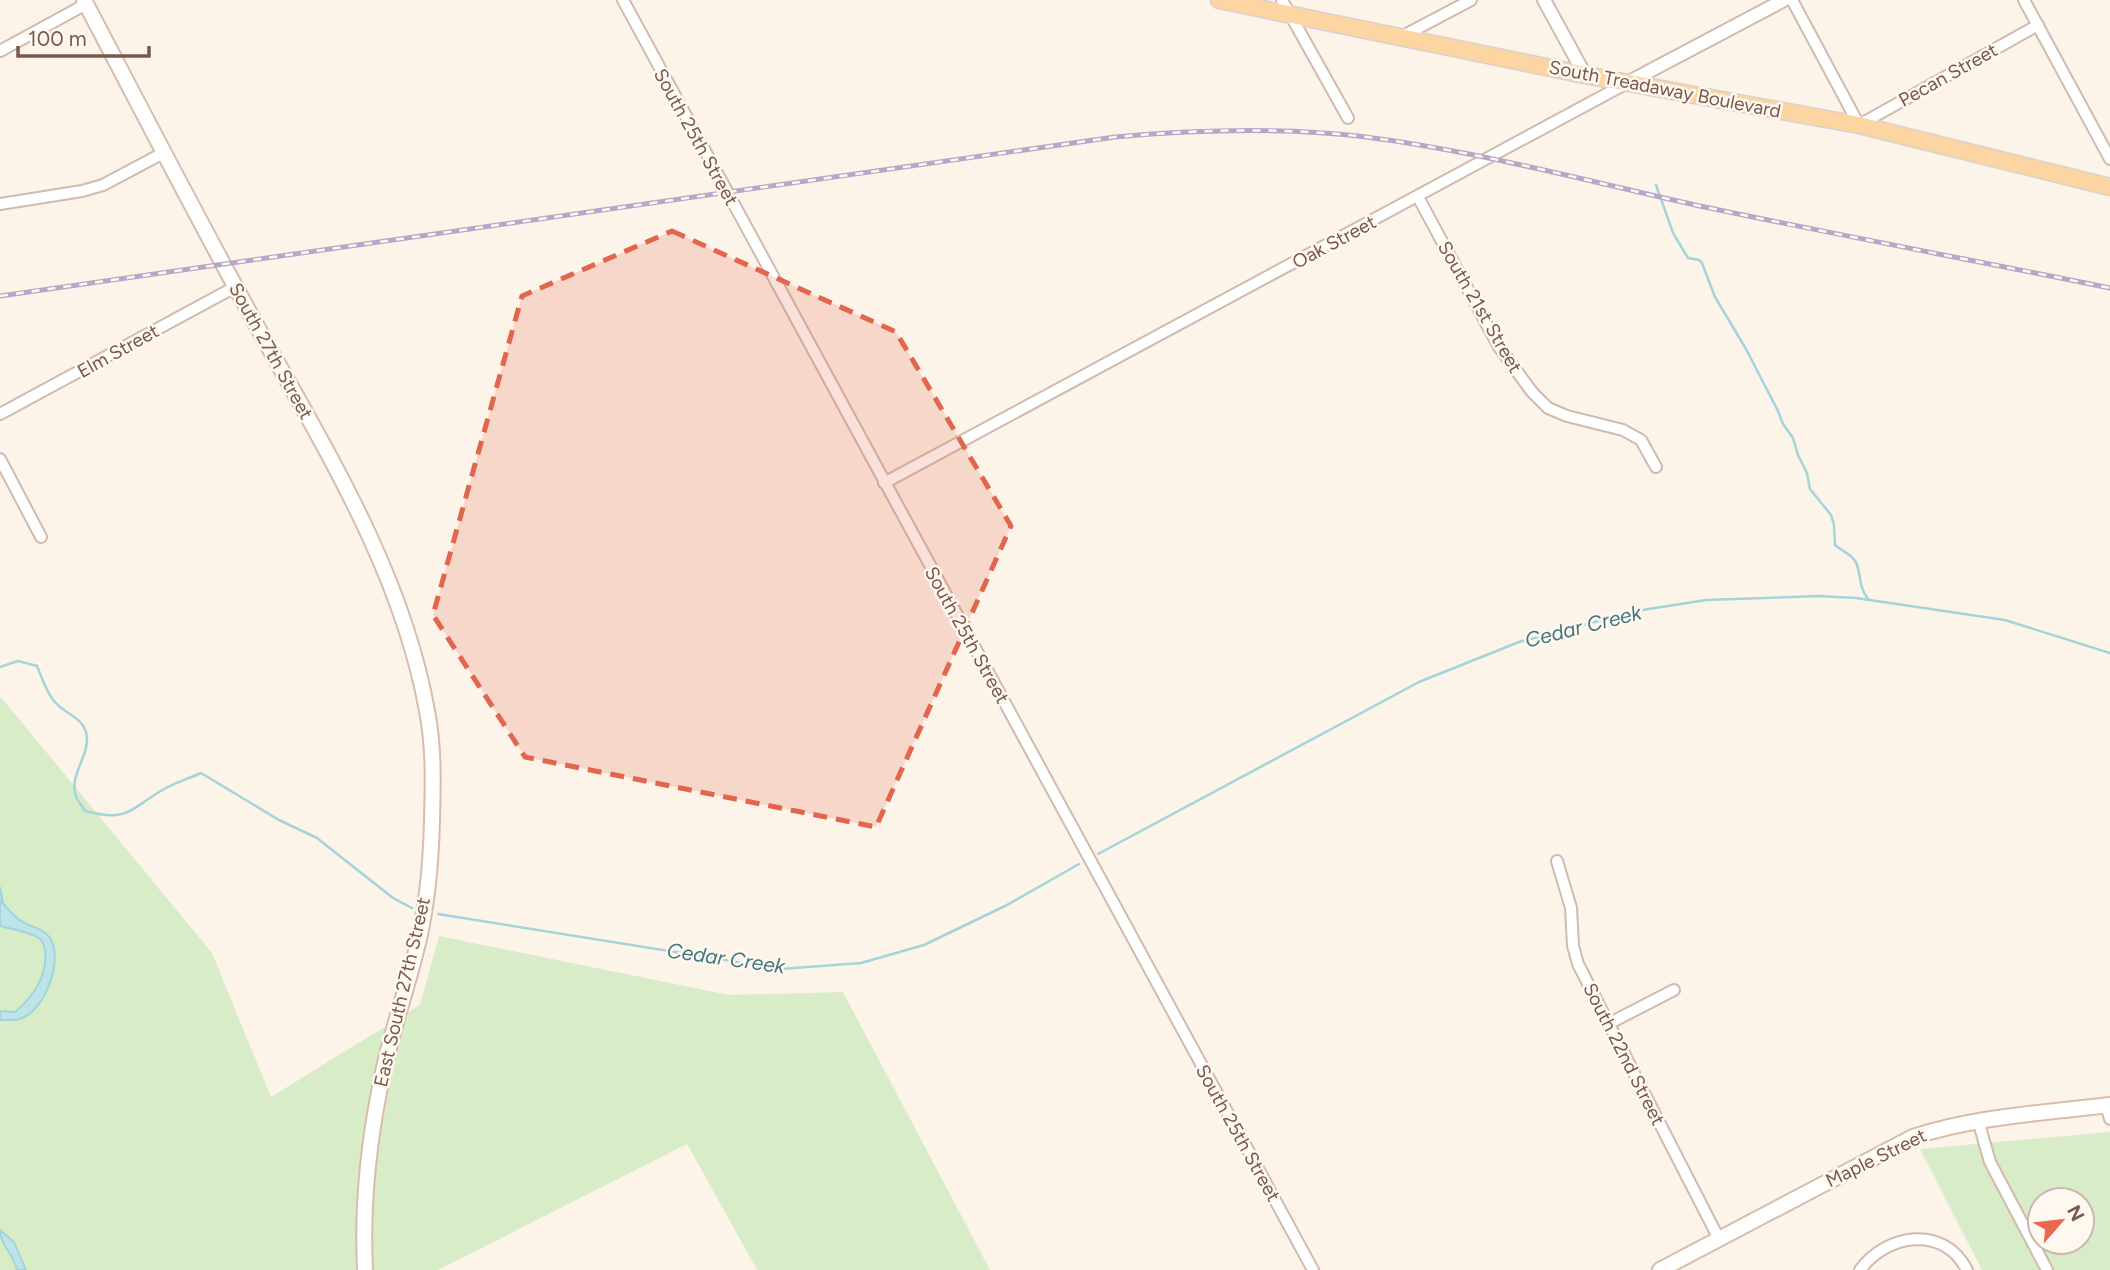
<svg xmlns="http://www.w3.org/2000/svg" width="2110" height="1270" font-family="Figtree,sans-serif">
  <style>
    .green { fill: #d8ecc7; fill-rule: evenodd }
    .water { fill: #bde4e8; stroke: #a3d4da; stroke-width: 2 }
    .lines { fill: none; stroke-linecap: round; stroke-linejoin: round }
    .stream { stroke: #a3d4da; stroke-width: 2.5 }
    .minor-casing { stroke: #d0bbae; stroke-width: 14 }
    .tertiary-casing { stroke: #d0bbae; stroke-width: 16 }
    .secondary-casing { stroke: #d6bdae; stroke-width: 18 }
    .primary-casing { stroke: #d9d1cd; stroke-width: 19 }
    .minor { stroke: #fff; stroke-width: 10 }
    .tertiary { stroke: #fff; stroke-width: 12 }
    .secondary { stroke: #fff; stroke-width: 14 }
    .primary { stroke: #fcd5a2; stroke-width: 16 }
    .rail-casing { stroke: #b7a6c8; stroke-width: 5 }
    .rail { stroke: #fff8f0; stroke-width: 2.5; stroke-dasharray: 8; stroke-linecap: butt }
    .marked { fill: #e2664d; fill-opacity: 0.2; stroke: #e2664d; stroke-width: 5; stroke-dasharray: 14 9; stroke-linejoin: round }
    .labels { text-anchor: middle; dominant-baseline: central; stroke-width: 5; stroke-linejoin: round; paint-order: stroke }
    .street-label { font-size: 19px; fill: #79594c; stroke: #fff8f0 }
    .water-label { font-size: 21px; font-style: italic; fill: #3e777e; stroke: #fff8f0 }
  </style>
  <rect width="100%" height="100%" fill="#fdf4e9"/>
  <!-- green -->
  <g class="green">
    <polygon points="0,696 212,953 271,1097 420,1005 439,936 729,995 843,992 990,1270 757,1270 687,1144 438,1270 0,1270"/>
    <path d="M2110,1132V1270H1982L1920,1149ZM2040,1200H2082V1242H2040Z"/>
  </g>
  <!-- water -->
  <g class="water">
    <path d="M0,900C7,907 14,918 23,922C33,928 43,928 50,938C64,959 45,1010 22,1018C15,1021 7,1020 0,1020V1011L15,1012C34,996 48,976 45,950C44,944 42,939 37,937C29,932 9,928 0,926Z"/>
    <path d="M0,1230L14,1242L26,1270H17C14,1254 0,1245 0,1230Z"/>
  </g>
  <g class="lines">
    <!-- stream -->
    <g class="stream">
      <path d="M1656,185L1673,233L1688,258L1699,260L1702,263L1715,297L1746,349L1778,411L1783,424L1793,438L1798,455L1807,473L1810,489L1831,515L1834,525L1835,545C1842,551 1855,556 1857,565C1862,580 1858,585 1868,599"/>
      <path d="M0,667L18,661L37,666C42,678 46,691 54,701C63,713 81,716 86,732C92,754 68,774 76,797C78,801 83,807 85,811C130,823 130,808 166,788C177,782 190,778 201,773L279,820L317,838L393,898L412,908"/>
      <polyline points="1098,854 1419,682 1519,642 1636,611 1706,600 1819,596 1856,598 2005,620 2110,653"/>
      <polyline points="0,888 3,904"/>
      <polyline points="438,914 781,969 861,963 924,945 1007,905 1079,864"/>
    </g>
    <!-- minor casing -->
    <g class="minor-casing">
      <g id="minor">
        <polyline points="623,0 1313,1270"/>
        <polyline points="1282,0 1348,118"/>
        <polyline points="1792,0 1859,125 2038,25"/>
        <polyline points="2024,0 2110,159"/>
        <polyline points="1403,36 1471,0"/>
        <polyline points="0,51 86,4"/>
        <polyline points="1418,197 1499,347 1532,392 1548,408 1567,416 1623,430 1641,440 1656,467"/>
        <polyline points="0,204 82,191 103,185 165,152"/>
        <polyline points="0,414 235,287"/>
        <polyline points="0,459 41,537"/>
        <polyline points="884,483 1627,83"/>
        <polyline points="1557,861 1571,908 1573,946 1578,964 1719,1239"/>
        <polyline points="1608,1024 1674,990"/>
        <polyline points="2106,1105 2110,1119"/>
        <polyline points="1978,1120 1990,1162 2047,1270"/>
        <path d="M1860,1270C1886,1234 1944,1224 1967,1270"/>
      </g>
    </g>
    <!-- tertiary casing -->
    <g class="tertiary-casing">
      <g id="tertiary">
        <polyline points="1544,0 1585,75"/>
        <polyline points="1627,83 1784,0"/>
      </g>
    </g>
    <!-- secondary casing -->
    <g class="secondary-casing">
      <g id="secondary">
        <path d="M84,0C138,103 191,206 247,308C317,436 401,565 427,711C434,746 433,784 432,820C431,865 427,911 415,955C404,999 388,1042 380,1087C368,1147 362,1209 365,1270"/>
        <path d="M1660,1270L1913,1137C1977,1116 2044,1113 2110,1105"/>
      </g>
    </g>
    <!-- primary casing -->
    <g class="primary-casing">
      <polyline id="primary" points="1219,0 1585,75 1859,125 2110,187"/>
    </g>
    <!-- minor -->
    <use href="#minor" class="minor"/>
    <!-- tertiary -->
    <use href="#tertiary" class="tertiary"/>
    <!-- secondary -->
    <use href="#secondary" class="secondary"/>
    <!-- primary -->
    <use href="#primary" class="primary"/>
    <!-- rail casing -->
    <g class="rail-casing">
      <path id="rail" d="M0,296L1115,137C1196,130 1277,127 1358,136C1473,150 1583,180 1695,205C1833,234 1972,260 2110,288"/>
    </g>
    <!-- rail -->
    <use href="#rail" class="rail"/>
  </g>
  <!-- marked area -->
  <path class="marked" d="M672,231L896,332L1011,526L876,827L525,757L433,615L522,296Z"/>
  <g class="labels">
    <!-- street labels -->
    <g class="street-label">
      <text transform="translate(1948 75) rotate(-29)">Pecan Street</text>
      <text transform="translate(1665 89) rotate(11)">South Treadaway Boulevard</text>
      <text transform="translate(696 137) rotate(61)">South 25th Street</text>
      <text transform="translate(1334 242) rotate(-28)">Oak Street</text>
      <text transform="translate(1480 307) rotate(60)">South 21st Street</text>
      <text transform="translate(118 351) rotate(-29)">Elm Street</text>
      <text transform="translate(271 351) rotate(61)">South 27th Street</text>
      <text transform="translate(967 635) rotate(61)">South 25th Street</text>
      <text transform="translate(402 992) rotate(-77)">East South 27th Street</text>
      <text transform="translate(1624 1054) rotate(63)">South 22nd Street</text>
      <text transform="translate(1238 1133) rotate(61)">South 25th Street</text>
      <text transform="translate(1876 1158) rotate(-26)">Maple Street</text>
    </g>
    <!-- water labels -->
    <g class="water-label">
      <text transform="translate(1583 626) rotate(-14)">Cedar Creek</text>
      <text transform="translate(726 958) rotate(8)">Cedar Creek</text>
    </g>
  </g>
  <!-- north arrow -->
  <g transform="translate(2061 1221) rotate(62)"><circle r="33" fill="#fff8f0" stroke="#c9b8ae" stroke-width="2"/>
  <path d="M0-5L12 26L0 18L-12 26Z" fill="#e8674d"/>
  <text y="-10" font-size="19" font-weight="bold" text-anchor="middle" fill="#79594c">N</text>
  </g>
  <!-- scale -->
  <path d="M18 46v10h131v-10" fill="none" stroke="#79594c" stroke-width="3.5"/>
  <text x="28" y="46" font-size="21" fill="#79594c" stroke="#fff8f0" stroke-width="5" paint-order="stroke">100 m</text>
</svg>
